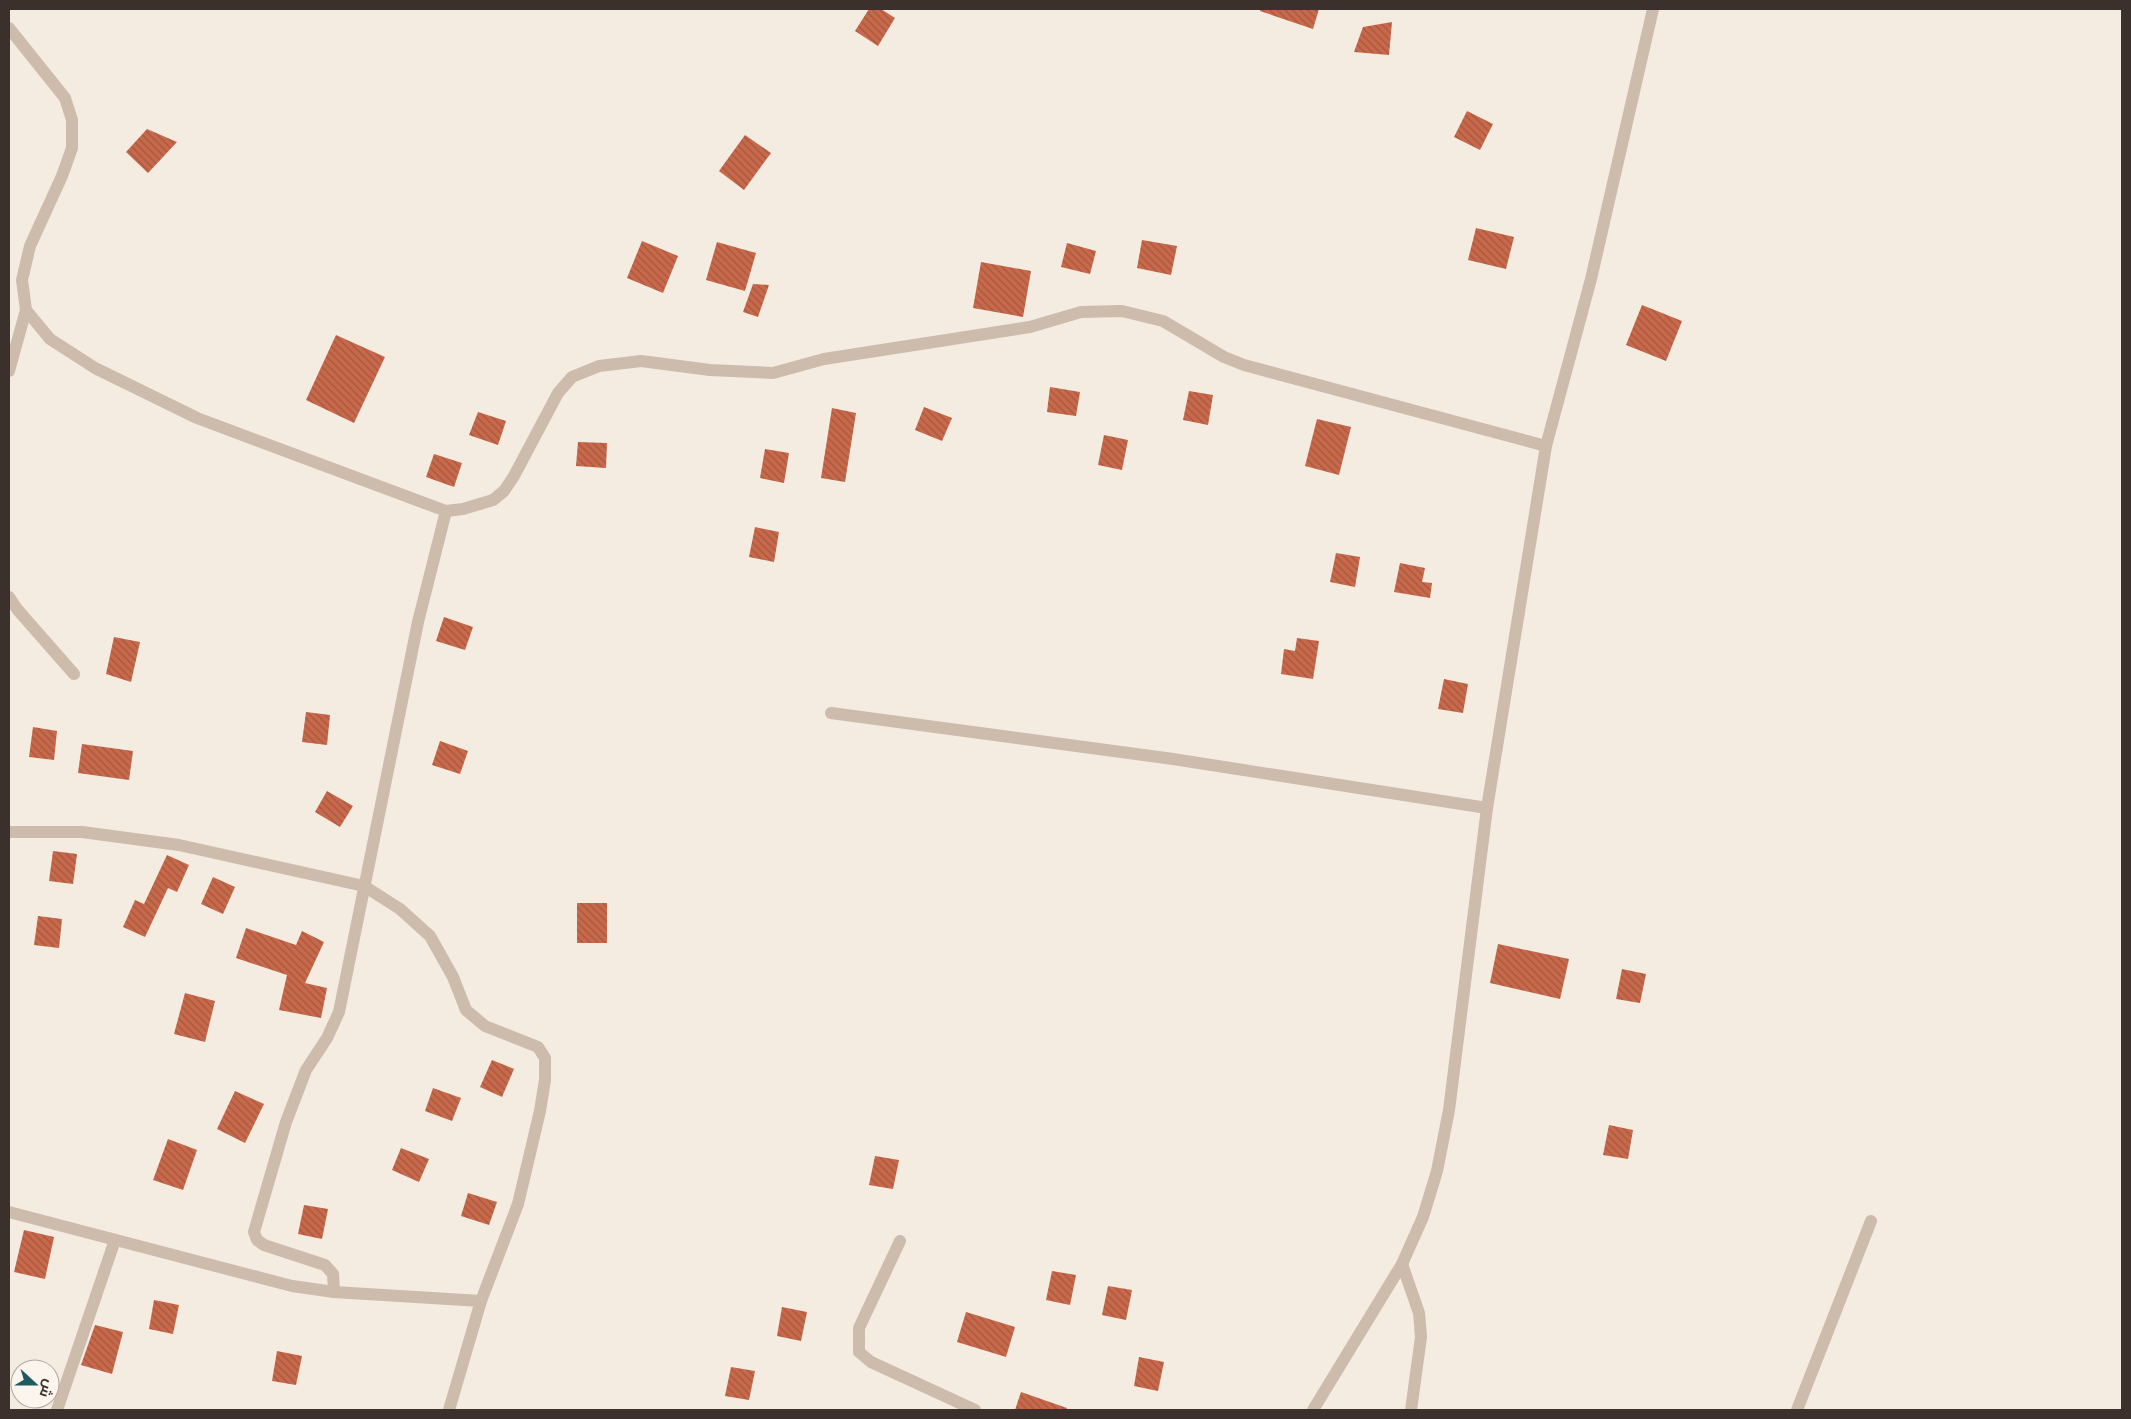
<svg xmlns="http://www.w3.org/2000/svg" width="2131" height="1419" font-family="Raleway,Cairo,sans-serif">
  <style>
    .building { fill: url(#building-back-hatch) }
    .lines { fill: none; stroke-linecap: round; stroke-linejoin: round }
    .minor { stroke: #cdbbac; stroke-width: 12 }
  </style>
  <defs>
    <pattern id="building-back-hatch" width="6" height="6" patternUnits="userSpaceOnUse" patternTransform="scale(1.25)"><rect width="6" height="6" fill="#c8694b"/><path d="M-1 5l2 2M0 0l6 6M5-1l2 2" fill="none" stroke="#a4573f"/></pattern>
  </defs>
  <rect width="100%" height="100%" fill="#f4ebe1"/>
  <!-- building -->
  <g class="building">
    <polygon points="869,9 881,9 895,18 878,46 855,31"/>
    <polygon points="1260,9 1319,9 1313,29 1260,11"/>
    <polygon points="1392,22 1389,55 1354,52 1363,27"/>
    <polygon points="1467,111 1493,124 1480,150 1454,137"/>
    <polygon points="147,129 177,142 148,173 126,152"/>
    <polygon points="745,135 771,153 744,190 719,171"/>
    <polygon points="1476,228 1514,237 1506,269 1468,260"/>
    <polygon points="1142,240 1177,246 1171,275 1137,268"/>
    <polygon points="642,241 678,256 663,293 627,278"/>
    <polygon points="717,242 756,253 745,291 706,280"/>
    <polygon points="1067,243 1096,251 1090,274 1061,267"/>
    <polygon points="981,262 1031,271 1023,317 973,308"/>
    <polygon points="753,284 769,285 758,317 743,312"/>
    <polygon points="1642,305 1682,321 1666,361 1626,345"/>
    <polygon points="336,335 385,357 354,423 306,400"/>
    <polygon points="1050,387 1080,392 1076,416 1047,412"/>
    <polygon points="1189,391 1213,395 1208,425 1183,420"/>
    <polygon points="924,407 952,418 942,441 915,430"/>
    <polygon points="832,408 856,413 845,482 821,478"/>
    <polygon points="478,412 506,421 498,445 469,435"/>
    <polygon points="1317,419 1351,427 1339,475 1305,466"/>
    <polygon points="1104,435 1128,440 1122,470 1098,465"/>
    <polygon points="578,442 607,443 606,468 576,466"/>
    <polygon points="765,449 789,453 784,483 760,478"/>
    <polygon points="434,454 462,463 454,487 426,477"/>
    <polygon points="755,527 779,532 774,562 749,557"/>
    <polygon points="1336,553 1360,557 1355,587 1330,582"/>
    <polygon points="1400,563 1425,568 1422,582 1432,583 1430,598 1394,592"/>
    <polygon points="444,617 473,627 465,650 436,641"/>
    <polygon points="114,637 140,642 131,682 106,674"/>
    <polygon points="1297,638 1319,641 1313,679 1281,674 1284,649 1295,651"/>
    <polygon points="1444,679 1468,684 1463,713 1438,709"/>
    <polygon points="306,712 330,715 327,745 302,742"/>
    <polygon points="33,727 57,731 54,760 29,757"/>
    <polygon points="440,741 468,751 460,774 432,765"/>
    <polygon points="82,744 133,751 129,780 78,773"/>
    <polygon points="327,791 353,806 340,827 315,812"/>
    <polygon points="53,851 77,854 73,884 49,881"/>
    <polygon points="167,855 189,865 177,892 168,888 145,937 123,927 135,900 144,904"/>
    <polygon points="213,877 235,887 223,914 201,904"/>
    <rect x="577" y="903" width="30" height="40"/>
    <polygon points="38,916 62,919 59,948 34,945"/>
    <polygon points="246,928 296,945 302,931 324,942 305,983 327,988 321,1018 279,1010 287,975 236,958"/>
    <polygon points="1498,944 1569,959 1560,999 1490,983"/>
    <polygon points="1622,969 1646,974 1640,1003 1616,999"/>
    <polygon points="185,993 215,1001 205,1042 174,1034"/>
    <polygon points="492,1060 514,1069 502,1097 480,1087"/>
    <polygon points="433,1088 461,1098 452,1121 425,1111"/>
    <polygon points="235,1091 264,1104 245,1143 217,1129"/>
    <polygon points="1609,1125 1633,1130 1628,1159 1603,1155"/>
    <polygon points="168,1139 197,1150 183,1190 153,1180"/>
    <polygon points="401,1148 429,1159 419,1182 392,1170"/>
    <polygon points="875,1156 899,1160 893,1189 869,1185"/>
    <polygon points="468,1193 497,1202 489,1225 461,1216"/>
    <polygon points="304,1205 328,1209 322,1239 298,1234"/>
    <polygon points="24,1230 54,1237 45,1279 14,1272"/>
    <polygon points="1052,1271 1076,1275 1070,1305 1046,1300"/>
    <polygon points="1108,1286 1132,1290 1126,1320 1102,1315"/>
    <polygon points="154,1300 179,1305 173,1334 149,1329"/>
    <polygon points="782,1307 807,1312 801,1341 777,1336"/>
    <polygon points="966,1312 1015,1327 1006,1357 957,1342"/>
    <polygon points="95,1325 123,1332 112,1374 81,1365"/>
    <polygon points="277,1351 302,1356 296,1385 272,1381"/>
    <polygon points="1139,1357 1164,1362 1158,1391 1134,1386"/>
    <polygon points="731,1367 755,1371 749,1400 725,1396"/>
    <polygon points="1021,1392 1067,1408 1066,1410 1015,1410"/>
  </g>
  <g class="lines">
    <!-- minor -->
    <g class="minor">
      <polyline points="9,28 65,98 72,120 72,148 62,176 30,246 22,280 26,310 50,339 95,368 197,418 446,511 463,509 493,500 504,491 514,476 558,393 572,377 599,366 641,361 710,370 773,373 824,359 1030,327 1081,312 1122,311 1163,321 1224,357 1244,365 1546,446"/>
      <polyline points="9,371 26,310"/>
      <polyline points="9,597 17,609 74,674"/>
      <polyline points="831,713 1173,759 1487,808"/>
      <polyline points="9,832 82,832 179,845 364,886 400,909 430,936 453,977 466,1010 485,1026 538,1047 545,1058 545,1080 540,1111 518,1204 481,1301 449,1410"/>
      <polyline points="9,1212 292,1286 334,1292 481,1301"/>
      <polyline points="900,1241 859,1328 859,1352 871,1362 975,1410"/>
      <polyline points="1402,1264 1419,1313 1421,1337 1411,1410"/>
      <polyline points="334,1292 333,1274 325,1265 264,1245 257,1240 254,1232 286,1122 306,1070 327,1038 339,1012 418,622 446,511"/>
      <polyline points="57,1410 115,1240"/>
      <polyline points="1313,1410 1402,1264 1423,1217 1437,1171 1449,1110 1487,808 1546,446 1591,279 1653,9"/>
      <polyline points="1797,1410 1871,1221"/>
    </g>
  </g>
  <!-- border -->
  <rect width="2131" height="1419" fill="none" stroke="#3b302b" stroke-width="20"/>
  <!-- north arrow -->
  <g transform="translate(35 1384) rotate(111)"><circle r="24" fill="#fbf5ee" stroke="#aea6a0"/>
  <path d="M0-4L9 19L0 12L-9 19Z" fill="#1f5a5e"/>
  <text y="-8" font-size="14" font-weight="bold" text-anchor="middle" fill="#3b302b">ش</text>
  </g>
</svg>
